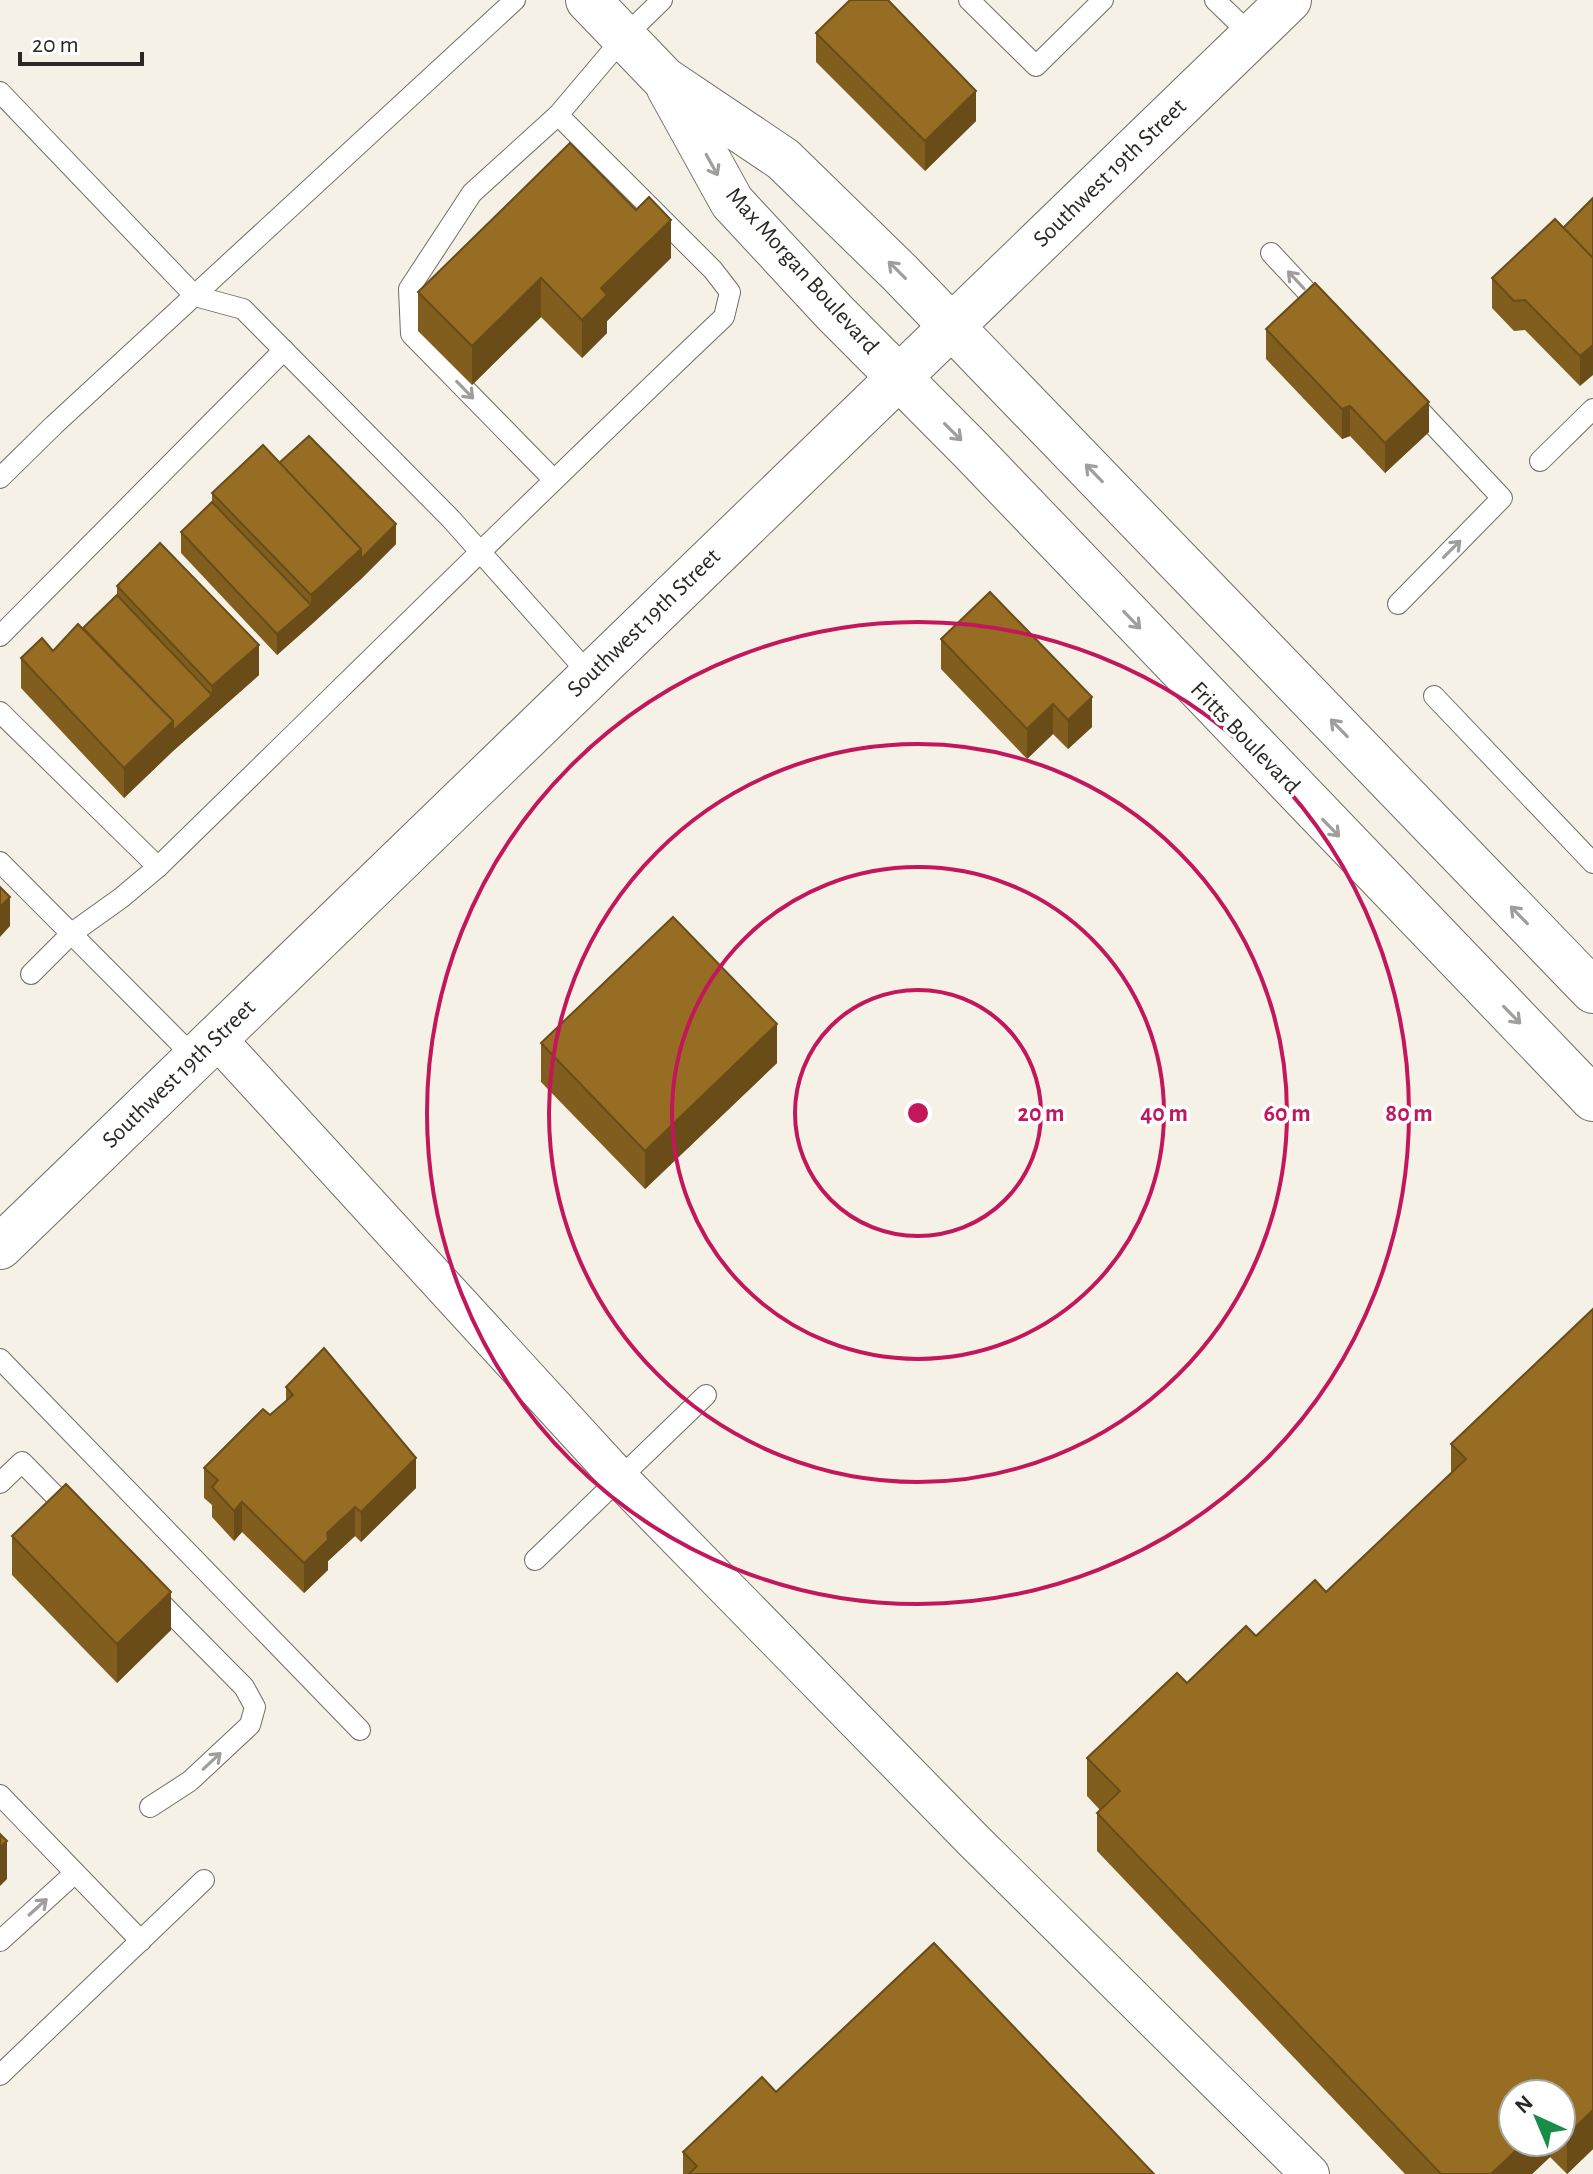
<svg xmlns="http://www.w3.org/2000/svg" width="1593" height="2174" font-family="'Alegreya Sans',sans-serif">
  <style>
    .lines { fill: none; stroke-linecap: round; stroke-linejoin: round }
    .service-casing { stroke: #716e65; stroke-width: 22 }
    .minor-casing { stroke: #716e65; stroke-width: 40 }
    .tertiary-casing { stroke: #716e65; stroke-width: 46 }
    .service { stroke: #fff; stroke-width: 20 }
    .minor { stroke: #fff; stroke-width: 38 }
    .tertiary { stroke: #fff; stroke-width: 44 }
    .wall { fill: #815e1d; fill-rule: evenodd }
    .shaded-wall { fill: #694c18 }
    .building { fill: #966d22; stroke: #694c18; stroke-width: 2 }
    .oneway { stroke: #9f9e9c }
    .ring { fill: none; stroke: #c2185b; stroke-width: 4 }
    .labels { text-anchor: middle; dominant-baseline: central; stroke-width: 7; stroke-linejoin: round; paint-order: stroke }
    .street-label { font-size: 24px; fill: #292824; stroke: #fff }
    .centre { fill: #c2185b; stroke: #fff; stroke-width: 4 }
    .ring-label { font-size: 24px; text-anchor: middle; font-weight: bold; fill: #c2185b; stroke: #fff; stroke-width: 7; stroke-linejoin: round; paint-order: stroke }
  </style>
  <rect width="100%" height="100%" fill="#f5f1e7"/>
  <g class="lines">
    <!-- service casing -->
    <g class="service-casing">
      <g id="service">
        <polyline points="969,0 1036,66 1103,0"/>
        <polyline points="1215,0 1252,36"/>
        <polyline points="0,92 195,296 243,309 451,519 590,675"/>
        <polyline points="1271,253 1324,310"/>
        <polyline points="1540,461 1593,409"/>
        <polyline points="0,478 54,425 515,0"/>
        <polyline points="553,479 411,334 409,289 472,193 558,115"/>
        <polyline points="1398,604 1502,498 1410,400"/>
        <polyline points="0,636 284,350"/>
        <polyline points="1434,696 1593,863"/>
        <polyline points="0,712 158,867"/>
        <polyline points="0,862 195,1058"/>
        <path d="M31,974L72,933L121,898L158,867C346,684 533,498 724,317L730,292L713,270L558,115L624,37L662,0"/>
        <polyline points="0,1359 360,1730"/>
        <polyline points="0,1483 22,1462 72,1513"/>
        <polyline points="535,1560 706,1395"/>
        <polyline points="0,1795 141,1941"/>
        <polyline points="150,1807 190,1781 250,1725 255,1707 244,1687 154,1596"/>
        <polyline points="0,1941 75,1873"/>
        <polyline points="0,2075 204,1880"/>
      </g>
    </g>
    <!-- minor casing -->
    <g class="minor-casing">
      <polyline id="minor" points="216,1038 620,1479 973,1840 1310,2174"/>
    </g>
    <!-- tertiary casing -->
    <g class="tertiary-casing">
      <g id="tertiary">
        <polyline points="588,0 664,79 783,159 900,273 1593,991"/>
        <polyline points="669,88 732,202 834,312 971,450 1593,1099"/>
        <polyline points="0,1247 1289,0"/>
      </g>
    </g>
    <!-- service -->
    <use href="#service" class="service"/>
    <!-- minor -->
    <use href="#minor" class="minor"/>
    <!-- tertiary -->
    <use href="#tertiary" class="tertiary"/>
  </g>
  <!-- wall -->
  <g class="wall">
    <polygon points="816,33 976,121 925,171 816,62"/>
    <polygon points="1593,198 1580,386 1525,330 1514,331 1492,308 1492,278 1563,228"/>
    <polygon points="671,258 607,321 607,333 582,358 541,317 472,385 418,331 418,292"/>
    <polygon points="1266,329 1429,432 1385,473 1350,436 1342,439 1266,359"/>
    <polygon points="279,463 396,544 361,579 277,655 181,553 181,532 212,502 212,493"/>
    <polygon points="117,586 259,675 173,751 124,798 21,688 21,658 53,651 83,628 117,595"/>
    <polygon points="941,639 1092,727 1068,749 1053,734 1027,759 941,669"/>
    <polygon points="541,1043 777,1063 645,1189 541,1082"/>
    <path d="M1593,1309V2149L1567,2174L1550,2157L1532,2174H1405L1097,1851V1813L1100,1810L1087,1796V1758L1187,1683L1256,1636L1326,1592L1451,1473V1444ZM1561,2094V2142H1513Z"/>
    <polygon points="286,1387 416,1488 361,1542 355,1536 328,1561 328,1570 304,1593 242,1532 234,1541 212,1517 212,1505 204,1498 204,1468 286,1401"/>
    <polygon points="12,1536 171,1630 117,1683 12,1575"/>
    <polygon points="776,2092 1154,2174 683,2174 683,2152"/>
  </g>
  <!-- shaded-wall -->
  <g class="shaded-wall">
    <polygon points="976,91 976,121 925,171 925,141"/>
    <polygon points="671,220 671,258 607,321 607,333 582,358 582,320 601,288"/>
    <polygon points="541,278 541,317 472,385 472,346"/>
    <polygon points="1593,345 1593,375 1580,386 1580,356"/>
    <polygon points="1429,402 1429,432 1385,473 1385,443"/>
    <polygon points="1350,406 1350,436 1342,439 1342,409"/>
    <polygon points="396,524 396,544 361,579 311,625 311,595 361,549"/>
    <polygon points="311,605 311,625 277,655 277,634"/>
    <polygon points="259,645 259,675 173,751 124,798 124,768 173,721 212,695 212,686"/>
    <polygon points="1092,697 1092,727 1068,749 1068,720"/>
    <polygon points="1053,704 1053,734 1027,759 1027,729"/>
    <polygon points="10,897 10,926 0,937 0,907"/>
    <polygon points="777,1024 777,1063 645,1189 645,1151"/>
    <polygon points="416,1458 416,1488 361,1542 361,1512"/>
    <polygon points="242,1502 242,1532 234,1541 234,1511"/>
    <polygon points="355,1507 355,1536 328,1561 328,1570 304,1593 304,1563 327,1533"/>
    <polygon points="171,1592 171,1630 117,1683 117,1644"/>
    <polygon points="7,1841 7,1879 0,1886 0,1847"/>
    <polygon points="1593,2110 1593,2149 1567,2174 1567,2135"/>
    <polygon points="1525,2142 1550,2142 1550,2157 1532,2174 1491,2174"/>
  </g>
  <!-- building -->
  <g class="building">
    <polygon points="850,0 888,0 976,91 925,141 816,33"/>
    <polygon points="570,143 636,210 649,197 671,220 601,288 607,295 582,320 541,278 472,346 418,292"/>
    <polygon points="1593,198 1593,258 1563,228"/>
    <polygon points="1555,219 1593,258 1593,345 1580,356 1525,300 1514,301 1492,278"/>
    <polygon points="1315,283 1429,402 1385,443 1350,406 1342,409 1266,329"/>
    <polygon points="309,436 396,524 361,559 361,549 279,463"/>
    <polygon points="263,445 361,549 311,595 212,493"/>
    <polygon points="212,502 311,605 277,634 181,532"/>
    <polygon points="160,543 259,645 212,686 117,586"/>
    <polygon points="990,592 1092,697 1068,720 1053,704 1027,729 941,639"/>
    <polygon points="117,595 212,695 173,731 173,721 83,628"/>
    <polygon points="78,624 173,721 124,768 21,658 42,638 53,651"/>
    <polygon points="0,887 10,897 0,907"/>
    <polygon points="673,917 777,1024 645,1151 541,1043"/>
    <polygon points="1593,1309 1593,2110 1567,2135 1561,2129 1561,2094 1513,2094 1513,2142 1525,2142 1491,2174 1441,2174 1097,1813 1120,1791 1087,1758 1177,1673 1187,1683 1246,1626 1256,1636 1315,1580 1326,1592 1466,1459 1451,1444"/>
    <polygon points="324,1348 416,1458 361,1512 355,1507 327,1533 328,1540 304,1563 242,1502 234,1511 212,1487 218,1480 204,1468 263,1409 270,1415 293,1395 286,1387"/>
    <polygon points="66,1484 171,1592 117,1644 12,1536"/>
    <polygon points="0,1834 7,1841 0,1847"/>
    <polygon points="934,1943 1154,2174 689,2174 697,2166 683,2152 762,2077 776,2092"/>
  </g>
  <!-- one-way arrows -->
  <defs><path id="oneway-shaft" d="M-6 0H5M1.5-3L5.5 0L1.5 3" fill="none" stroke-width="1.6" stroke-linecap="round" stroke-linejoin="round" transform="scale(2)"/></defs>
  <g class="oneway">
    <use href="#oneway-shaft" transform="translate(712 165) rotate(61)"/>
    <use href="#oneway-shaft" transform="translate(897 270) rotate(-135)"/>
    <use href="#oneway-shaft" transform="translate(1296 280) rotate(-133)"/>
    <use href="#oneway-shaft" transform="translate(465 390) rotate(46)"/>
    <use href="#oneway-shaft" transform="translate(953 432) rotate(45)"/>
    <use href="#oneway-shaft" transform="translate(1094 473) rotate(-134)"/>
    <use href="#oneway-shaft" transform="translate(1452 549) rotate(-45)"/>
    <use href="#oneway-shaft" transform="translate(1132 620) rotate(46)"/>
    <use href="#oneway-shaft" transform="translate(1339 728) rotate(-134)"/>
    <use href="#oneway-shaft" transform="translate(1331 828) rotate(46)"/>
    <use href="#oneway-shaft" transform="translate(1519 915) rotate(-134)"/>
    <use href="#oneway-shaft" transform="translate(1512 1015) rotate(46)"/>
    <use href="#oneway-shaft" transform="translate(212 1761) rotate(-43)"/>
    <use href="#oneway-shaft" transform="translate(38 1907) rotate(-42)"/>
  </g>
  <!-- distance rings -->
  <g class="ring">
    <circle cx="918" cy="1113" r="123"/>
    <circle cx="918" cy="1113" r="246"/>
    <circle cx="918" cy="1113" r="369"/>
    <circle cx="918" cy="1113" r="491"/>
  </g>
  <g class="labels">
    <!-- street labels -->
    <g class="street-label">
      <text transform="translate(1110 173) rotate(-44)">Southwest 19th Street</text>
      <text transform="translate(802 271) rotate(48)">Max Morgan Boulevard</text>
      <text transform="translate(644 623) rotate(-44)">Southwest 19th Street</text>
      <text transform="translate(1245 738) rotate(46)">Fritts Boulevard</text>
      <text transform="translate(179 1074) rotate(-44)">Southwest 19th Street</text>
    </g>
  </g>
  <circle cx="918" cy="1113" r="12" class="centre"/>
  <g class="ring-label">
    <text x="1041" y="1121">20 m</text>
    <text x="1164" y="1121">40 m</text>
    <text x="1287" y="1121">60 m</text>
    <text x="1409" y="1121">80 m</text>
  </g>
  <!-- north arrow -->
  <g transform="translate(1537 2118) rotate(316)"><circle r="38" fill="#ffffff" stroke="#a9a9a7" stroke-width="2"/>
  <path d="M0-6L14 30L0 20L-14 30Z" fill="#198d47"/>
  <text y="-12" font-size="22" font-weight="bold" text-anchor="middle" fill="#292824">N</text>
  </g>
  <!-- scale -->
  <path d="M20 52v12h122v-12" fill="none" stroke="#292824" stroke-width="4"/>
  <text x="32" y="52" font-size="24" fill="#292824" stroke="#ffffff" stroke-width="6" paint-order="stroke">20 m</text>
</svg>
